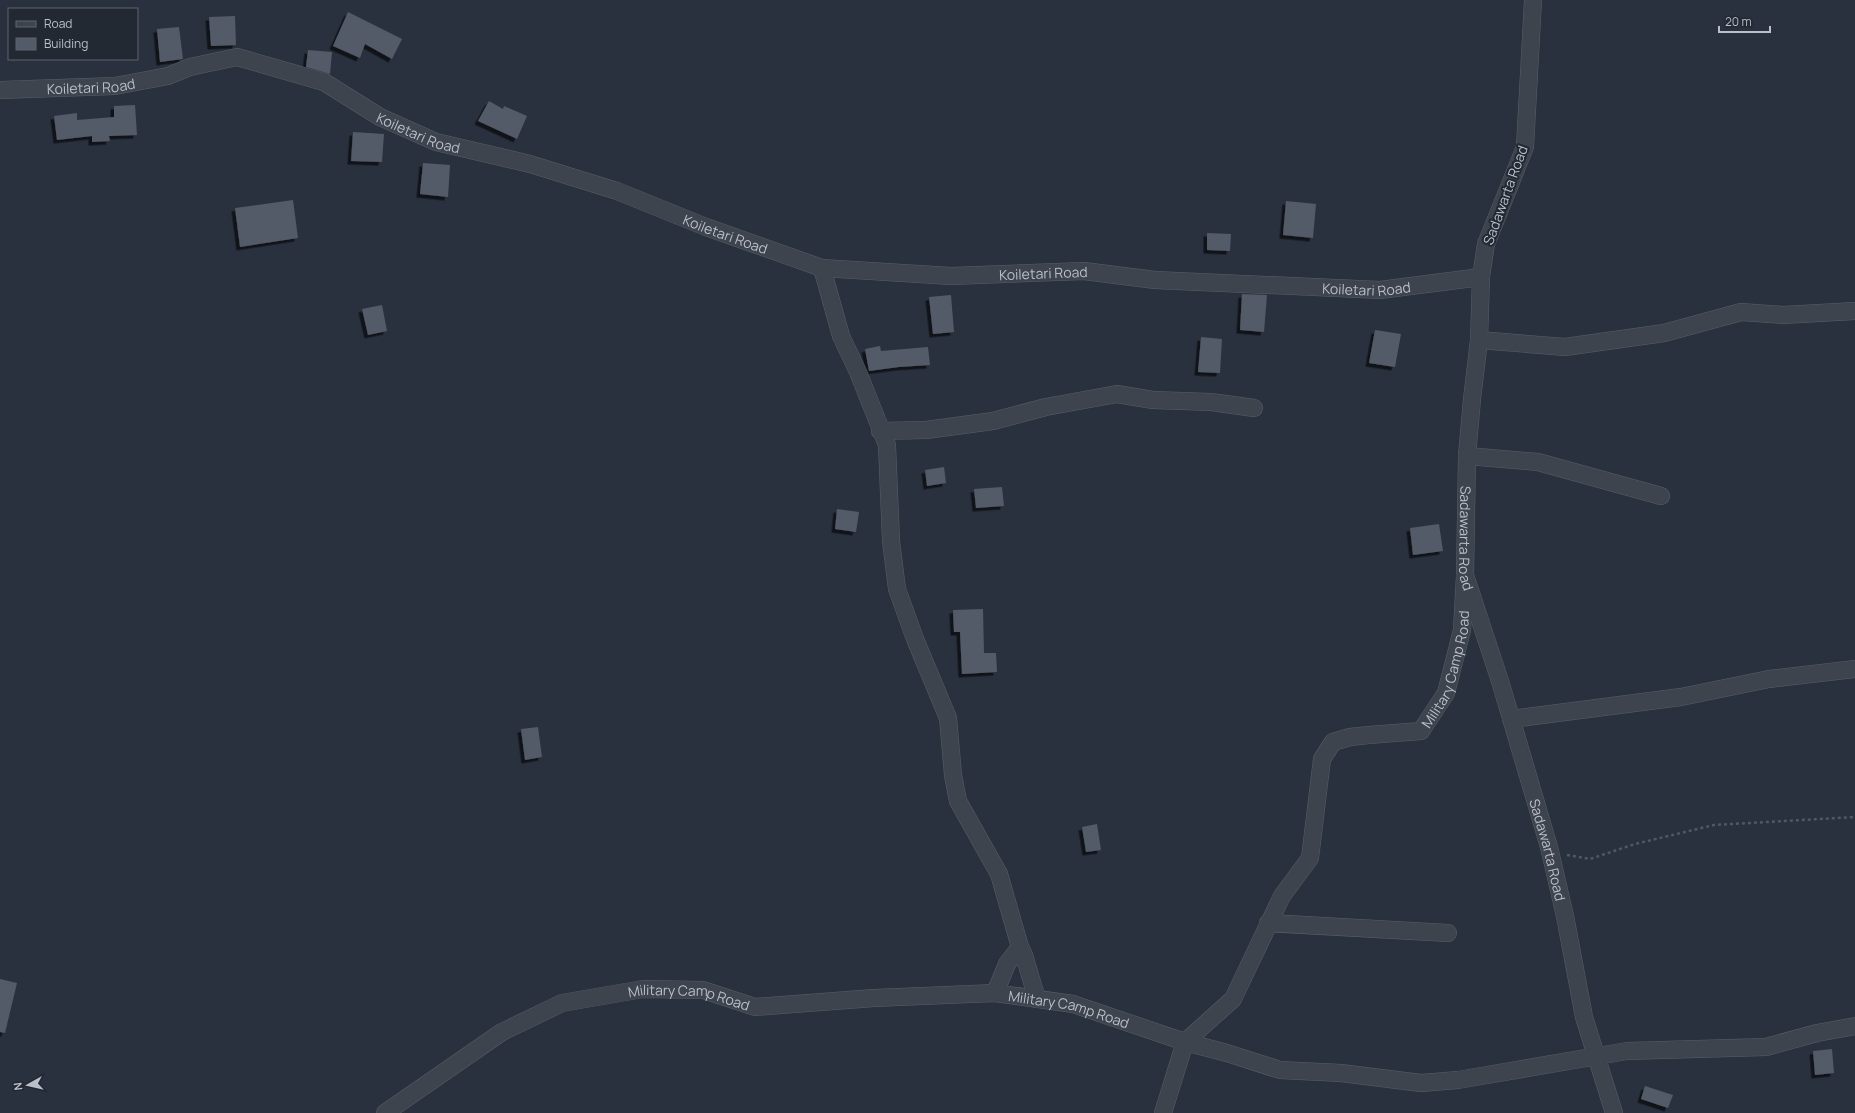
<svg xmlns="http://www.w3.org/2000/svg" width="1855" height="1113" font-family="Manrope,sans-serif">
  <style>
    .building { fill: #535a68; filter: url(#shadow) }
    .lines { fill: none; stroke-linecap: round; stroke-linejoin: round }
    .minor-casing { stroke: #585f69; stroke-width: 18 }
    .path { stroke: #4b5b5e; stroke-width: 2.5; stroke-dasharray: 3 3; stroke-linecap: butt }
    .minor { stroke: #3d444e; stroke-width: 17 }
    .labels { text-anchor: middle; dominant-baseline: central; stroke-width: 4; stroke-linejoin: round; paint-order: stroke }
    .street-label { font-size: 14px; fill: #babfc9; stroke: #222933 }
  </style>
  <defs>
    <filter id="shadow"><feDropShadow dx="-3.5" dy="3.5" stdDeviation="0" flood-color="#0009"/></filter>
  </defs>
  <rect width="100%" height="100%" fill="#29313e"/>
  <!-- building -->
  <g class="building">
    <polygon points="348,12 402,39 392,59 365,44 360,58 333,46"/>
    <polygon points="235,16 236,45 211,46 209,17"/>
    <polygon points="179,27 183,59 160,62 157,29"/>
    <polygon points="308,50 332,52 330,74 306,67"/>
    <polygon points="489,101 503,109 504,106 527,116 517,139 478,121"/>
    <polygon points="135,105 137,135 109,136 110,141 92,142 92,136 57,140 54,116 77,113 77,120 114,117 114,106"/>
    <polygon points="353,132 384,134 382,162 351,161"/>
    <polygon points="423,163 450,165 448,197 420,194"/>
    <polygon points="293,200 298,238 240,247 235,208"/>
    <polygon points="1286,201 1316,204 1313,238 1283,235"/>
    <polygon points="1207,233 1231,234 1230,251 1207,250"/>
    <polygon points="1242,294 1267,295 1264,332 1240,330"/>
    <polygon points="951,295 954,332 933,334 929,297"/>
    <polygon points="382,305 387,331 368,335 362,309"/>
    <polygon points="1375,330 1401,334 1395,367 1369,363"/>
    <polygon points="1201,337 1222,339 1220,373 1198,372"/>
    <polygon points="880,346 881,351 928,347 930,365 899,367 869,371 865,349"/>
    <polygon points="944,467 946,483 927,486 925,470"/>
    <polygon points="1002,487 1004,506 976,508 974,489"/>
    <polygon points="837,509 859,512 856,532 835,529"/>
    <polygon points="1439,524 1443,551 1413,555 1410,528"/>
    <polygon points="983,609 984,653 996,653 997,672 962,674 960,632 954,632 953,610"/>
    <polygon points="538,727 542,757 525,760 521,729"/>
    <polygon points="1097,824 1101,850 1086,852 1082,827"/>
    <polygon points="0,979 17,983 5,1033 0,1032"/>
    <polygon points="1832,1049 1834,1073 1815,1075 1813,1051"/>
    <polygon points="1645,1086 1673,1095 1668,1108 1641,1099"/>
  </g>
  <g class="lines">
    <!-- minor casing -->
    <g class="minor-casing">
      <g id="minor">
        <path id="s1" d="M1533,0L1525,147L1486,244L1481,277L1479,340L1472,399L1467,456L1465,575L1500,681L1549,847L1565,916L1584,1017L1614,1113"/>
        <path id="s2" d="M0,90L115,86L168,76L190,67L237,57L324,82L380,117L436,142L530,164L617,191L706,227L822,268L951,276L1084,271L1155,280L1380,290L1481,277"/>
        <polyline points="822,268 841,336 858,372 887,445 891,541 897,589 915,639 948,718 953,775 958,801 999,874 1020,947 1007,964 995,993"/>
        <polyline points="1479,340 1565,347 1664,333 1741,312 1783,315 1855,311"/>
        <polyline points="880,431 926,430 993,421 1046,407 1117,394 1153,400 1211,402 1254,408"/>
        <polyline points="1467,456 1538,462 1661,496"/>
        <polyline points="1511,719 1681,697 1769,679 1855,669"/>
        <polyline points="1268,923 1448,933"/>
        <polyline points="1020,947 1024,955 1037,999"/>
        <path id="s3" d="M385,1113L502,1032L562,1003L643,989L703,990L755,1007L874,998L995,993L1073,1004L1185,1042L1233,999L1282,896L1310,858L1322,759L1333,742L1350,737L1369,735L1421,731L1446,693L1462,630L1465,575"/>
        <polyline points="1163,1113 1185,1042 1227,1053 1280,1070 1341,1073 1421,1083 1458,1080 1627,1051 1766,1047 1817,1033 1855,1026"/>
      </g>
    </g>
    <!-- path -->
    <polyline class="path" points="1567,855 1590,859 1635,844 1714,825 1855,817"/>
    <!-- minor -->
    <use href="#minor" class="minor"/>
  </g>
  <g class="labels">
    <!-- street labels -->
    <g class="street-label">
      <text stroke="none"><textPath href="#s2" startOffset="91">Koiletari Road</textPath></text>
      <text stroke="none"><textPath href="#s2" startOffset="439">Koiletari Road</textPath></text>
      <text transform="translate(1505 195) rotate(-70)">Sadawarta Road</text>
      <text stroke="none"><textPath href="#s2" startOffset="763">Koiletari Road</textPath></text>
      <text stroke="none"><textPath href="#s2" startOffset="1087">Koiletari Road</textPath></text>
      <text stroke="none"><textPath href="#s2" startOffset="1411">Koiletari Road</textPath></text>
      <text stroke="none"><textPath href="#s1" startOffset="547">Sadawarta Road</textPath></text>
      <text stroke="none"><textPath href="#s3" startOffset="1346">Military Camp Road</textPath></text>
      <text stroke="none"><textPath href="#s1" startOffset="871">Sadawarta Road</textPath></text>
      <text stroke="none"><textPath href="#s3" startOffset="338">Military Camp Road</textPath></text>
      <text stroke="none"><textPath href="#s3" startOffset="722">Military Camp Road</textPath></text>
    </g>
  </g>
  <!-- legend -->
  <rect x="8" y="8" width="130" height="52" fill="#222933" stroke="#5f656f"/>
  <rect x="16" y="21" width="20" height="6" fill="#3d444e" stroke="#5f656f"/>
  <text x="44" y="28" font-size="12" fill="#babfc9">Road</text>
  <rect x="16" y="38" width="20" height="12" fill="#535a68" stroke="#5f656f"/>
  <text x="44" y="48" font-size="12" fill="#babfc9">Building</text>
  <!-- north arrow -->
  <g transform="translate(28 1085) rotate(262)" stroke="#222933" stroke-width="3" paint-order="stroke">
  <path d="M0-3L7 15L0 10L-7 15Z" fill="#babfc9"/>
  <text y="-6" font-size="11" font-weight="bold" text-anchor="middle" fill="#babfc9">N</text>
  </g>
  <!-- scale -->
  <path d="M1719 26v6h51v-6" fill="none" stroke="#babfc9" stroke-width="2"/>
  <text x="1725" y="26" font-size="12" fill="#babfc9" stroke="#222933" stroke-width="3" paint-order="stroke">20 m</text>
</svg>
